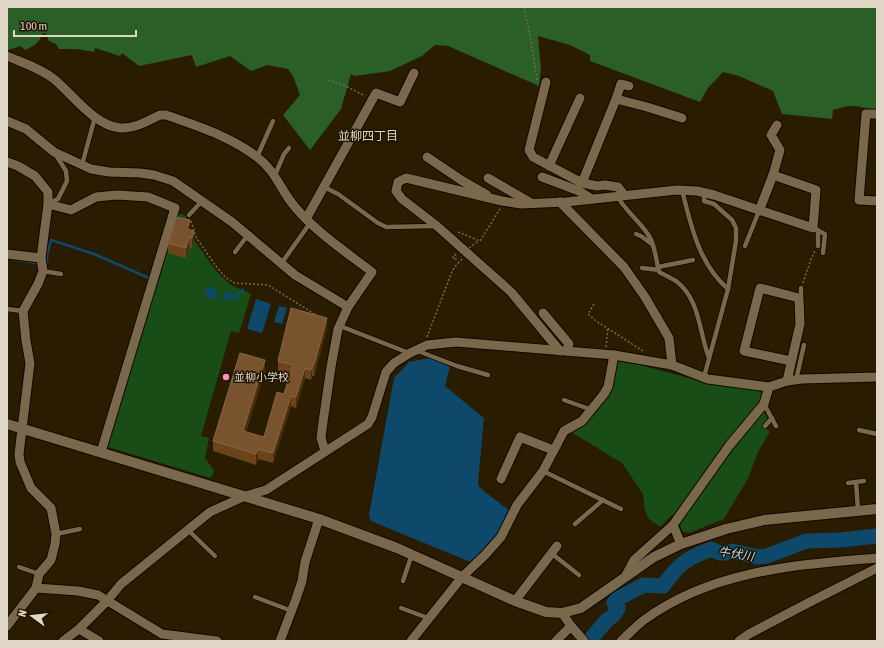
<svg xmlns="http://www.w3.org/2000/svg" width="884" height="648" font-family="'Asap Condensed','Noto Sans JP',sans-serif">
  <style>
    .green { fill: #194d17 }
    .forest { fill: #2b5f28 }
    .water { fill: #0e496b }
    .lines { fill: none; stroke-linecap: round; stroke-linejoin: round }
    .stream { stroke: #0e496b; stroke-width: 2.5 }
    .river { stroke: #0e496b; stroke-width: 15 }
    .lane-casing { stroke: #120600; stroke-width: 6 }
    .street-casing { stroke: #120600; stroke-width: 11 }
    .secondary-casing { stroke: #120600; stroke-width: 12 }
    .path { stroke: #756952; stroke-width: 1.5; stroke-dasharray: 2 2; stroke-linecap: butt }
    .lane { stroke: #79684b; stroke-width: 4.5 }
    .street { stroke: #79684b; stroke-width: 9 }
    .secondary { stroke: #79684b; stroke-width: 10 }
    .path-bridge { stroke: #756952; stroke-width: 1.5; stroke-dasharray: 2 2; stroke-linecap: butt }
    .wall { fill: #6c431b }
    .shaded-wall { fill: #4c2d09 }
    .building { fill: #78532d; stroke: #886745 }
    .poi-dot { fill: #fc8fc2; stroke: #201300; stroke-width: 1.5 }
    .labels { text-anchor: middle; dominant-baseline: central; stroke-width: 3; stroke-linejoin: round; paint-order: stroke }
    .poi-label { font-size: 11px; fill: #dfd6c6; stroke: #201300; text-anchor: start }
    .neighbourhood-label { font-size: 12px; fill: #dfd6c6; stroke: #201300 }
    .water-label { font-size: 12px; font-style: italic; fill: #bbdffa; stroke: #201300 }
  </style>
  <rect width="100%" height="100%" fill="#2a1c01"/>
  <!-- green -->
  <g class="green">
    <polygon points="178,213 186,216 194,240 216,271 231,285 251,294 239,333 231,331 201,436 209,438 205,458 214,470 213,475 210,478 105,446"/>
    <polygon points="617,359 700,381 759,391 761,393 761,399 757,407 721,449 678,513 672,515 660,527 649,519 645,510 643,494 622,463 571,432 598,408"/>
    <polygon points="763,410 767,417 767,421 763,426 770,432 758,452 748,478 724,519 689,533 682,531 680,524 734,444"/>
  </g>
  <!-- forest -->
  <path class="forest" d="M7,7H877V112C856,105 854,104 833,110L832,119L782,114L773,91L739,76L723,72L708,88L700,102L590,61V55L570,45L538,36L541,69L539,86L448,46L435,45L422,56L390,71L355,76L351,74L341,109L310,150L283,115L300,95L293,76L288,69L267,65L251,71L230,56L196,67L192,55L139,66L122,53L120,56L95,48L94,52L77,49H59L56,44L49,41L46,33L42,34C39,43 34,46 25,50L21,46L7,50Z"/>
  <!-- water -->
  <g class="water">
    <polygon points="211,286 218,295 215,299 208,298 205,294 206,289"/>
    <polygon points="243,288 244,290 243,293 239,294 237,300 233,300 231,298 226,300 222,298 227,292 231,292 233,296"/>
    <polygon points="256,299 271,304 262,333 247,329"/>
    <polygon points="279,306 287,308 282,324 274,322"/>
    <polygon points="430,358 450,366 445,386 484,418 478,483 480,488 511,512 499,535 473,563 371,521 369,515 394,378 409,362"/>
  </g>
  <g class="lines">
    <!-- stream -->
    <g class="stream">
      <polyline points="7,258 36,263"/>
      <polyline points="47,264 47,255 51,240 94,254 149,278"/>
    </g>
    <!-- river -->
    <path class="river" d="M589,641L607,620L614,615L618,608L614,603L617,599L644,585L663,586C679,564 685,559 711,549L720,553H726L732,551L758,557L767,556L806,541L841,540L877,536"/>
    <!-- lane casing -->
    <g class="lane-casing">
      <g id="lane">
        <polyline points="257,157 273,121"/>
        <polyline points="82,165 95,117"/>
        <polyline points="275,175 284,154 289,148"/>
        <polyline points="324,187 338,194 378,223 386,227 436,226"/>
        <path d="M682,190C691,226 699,264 728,289"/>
        <path d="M617,196C625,210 638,220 647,233C655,243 656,260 659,272C665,275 671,278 676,281C700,299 699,332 709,358"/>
        <polyline points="49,203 58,199 67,181 66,171 56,155"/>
        <polyline points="189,215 202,201"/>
        <polyline points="813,228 825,234 823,253"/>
        <polyline points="818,230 818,246"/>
        <polyline points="636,234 641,236 653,245"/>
        <polyline points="745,246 759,211"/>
        <polyline points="235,252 248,235"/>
        <polyline points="281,264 310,223"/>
        <polyline points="658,267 693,260"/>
        <polyline points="642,268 659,270"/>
        <polyline points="43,271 61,274"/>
        <polyline points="799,298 801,295 801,288"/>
        <polyline points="7,309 23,311"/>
        <polyline points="340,326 409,353"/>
        <polyline points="418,351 457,366 488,375"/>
        <polyline points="704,377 728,289 736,241 736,228 732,220 714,204 704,201 704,193"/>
        <polyline points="796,380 804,345"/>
        <polyline points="564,400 592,410"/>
        <polyline points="764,404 776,426"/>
        <polyline points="765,426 772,418"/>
        <polyline points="859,430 877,434"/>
        <polyline points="543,471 621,509"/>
        <polyline points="856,482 858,510"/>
        <polyline points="848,483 864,481"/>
        <polyline points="575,524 603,500"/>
        <polyline points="188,530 215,556"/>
        <polyline points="56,534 80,529"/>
        <polyline points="551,553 579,575"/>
        <polyline points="19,567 39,574"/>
        <polyline points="403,581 412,554"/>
        <polyline points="255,597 292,611"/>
        <polyline points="401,608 428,618"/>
      </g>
    </g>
    <!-- street casing -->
    <g class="street-casing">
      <g id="street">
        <path d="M7,56C23,63 40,68 54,79C72,94 95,126 120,128C134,129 148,121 160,115H166C197,126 230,136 257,157C276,171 281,191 295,207C317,233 346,252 372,272L348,307L338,329L331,367L323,422L321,438L325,451"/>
        <polyline points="546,82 529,150 533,157 582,183 597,186 605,185 618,187 624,195"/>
        <polyline points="616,99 621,84 629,86"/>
        <polyline points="877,114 866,114 859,200 877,201"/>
        <polyline points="7,121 26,129 54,152 91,169 109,172 140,173 154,175 173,181 232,222 295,275 348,307"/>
        <polyline points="427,157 461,180 487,195"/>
        <polyline points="7,162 18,166 35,176 48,192 48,204 41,258 43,271 38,284 23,311 26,341 30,363 19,454 20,462 31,488 51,508 56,534 55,544 51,560 39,574 36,588 78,591 98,595 162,634 217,641"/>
        <polyline points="549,166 580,98"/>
        <polyline points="542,177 579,191 592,199"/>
        <polyline points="488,178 531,203"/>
        <polyline points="582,183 616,99 647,107 682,118"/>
        <polyline points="560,202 624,267 645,297 669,338 672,365"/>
        <polyline points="48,204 71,210 96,197 117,195 148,197 175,208 101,452"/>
        <polyline points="759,211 773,175 780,150 771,135 777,125"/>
        <polyline points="306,219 376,93 400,102 414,73"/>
        <polyline points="7,254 41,258"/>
        <polyline points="543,313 569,344 567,351"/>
        <polyline points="560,351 511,292 437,226 402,199 396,191 398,182 406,178 502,201 521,204 566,202 677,190 697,191 714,195 813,228 816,190 773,175"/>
        <polyline points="787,381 800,324 799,298 760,288 744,351 791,361"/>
        <polyline points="501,479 520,437 553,450"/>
        <polyline points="673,525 681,544"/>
        <polyline points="625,577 634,560 673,525 729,446 764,404 769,387"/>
        <polyline points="515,601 557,546"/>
        <polyline points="562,613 571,626 584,641"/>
        <polyline points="7,626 36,588"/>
        <polyline points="79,629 99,641"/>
        <polyline points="63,641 79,629 107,601 121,584 210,512 245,496 266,490 368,424 372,417 386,372 394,363 410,353 427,345 456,342 614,355 672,365 708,379 769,387 787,381 802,379 877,377"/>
        <polyline points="280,641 296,599 302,581 305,562 319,519"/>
        <polyline points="411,641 462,577 485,555 501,537 517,505 543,471 564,431 582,421 604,394 608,387 614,355"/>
        <polyline points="556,641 571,626"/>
        <path d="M621,641C629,634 636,626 644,620C712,570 796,565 877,558"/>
        <polyline points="739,641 749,634 808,603 877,568"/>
      </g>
    </g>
    <!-- secondary casing -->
    <g class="secondary-casing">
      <polyline id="secondary" points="7,424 319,519 397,548 515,601 546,612 562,613 581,608 654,557 681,544 726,529 764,520 877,509"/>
    </g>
    <!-- path -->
    <g class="path">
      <polyline points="524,7 530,35 537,80"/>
      <polyline points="328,80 346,86 365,96"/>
      <polyline points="191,221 196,237 215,265 226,278 235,283 268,285 316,315"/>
      <polyline points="458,232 480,241 500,209"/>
      <polyline points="456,254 453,257 455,260 458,257"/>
      <polyline points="803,283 811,259 815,251"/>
      <polyline points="594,304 588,314 596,321 643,351"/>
      <polyline points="427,337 451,274 454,268 462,259"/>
      <polyline points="606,347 608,328"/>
    </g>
    <!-- lane -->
    <use href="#lane" class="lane"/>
    <!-- street -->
    <use href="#street" class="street"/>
    <!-- secondary -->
    <use href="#secondary" class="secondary"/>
    <!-- path-bridge -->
    <polyline class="path-bridge" points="463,253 478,241"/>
  </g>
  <!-- wall -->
  <g class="wall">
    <polygon points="190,230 194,241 192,248 189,247 186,258 168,253 168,243"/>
    <polygon points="327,328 314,376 312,376 311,380 305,378 296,408 291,406 273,463 258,459 256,465 213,451 213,441 265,371 246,432 264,437 284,394 290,374 278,371 278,361"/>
  </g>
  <!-- shaded-wall -->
  <g class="shaded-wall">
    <polygon points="190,220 190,230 187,229"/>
    <polygon points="194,231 194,241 192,248 192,238"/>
    <polygon points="189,237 189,247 186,258 186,248"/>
    <polygon points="327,318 327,328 314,376 314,365"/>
    <polygon points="265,360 265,371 243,441 243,431"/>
    <polygon points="312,366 312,376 311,380 311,370"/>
    <polygon points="305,368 305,378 296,408 296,397"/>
    <polygon points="291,396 291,406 273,463 273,453"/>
    <polygon points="258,449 258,459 256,465 256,454"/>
  </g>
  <!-- building -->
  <g class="building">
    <polygon points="176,217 190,220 187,229 194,231 192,238 189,237 186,248 168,243"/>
    <polygon points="291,308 327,318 314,365 312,366 311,370 305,368 296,397 291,396 273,453 258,449 256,454 213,441 240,353 265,360 243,431 264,437 277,392 284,394 293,365 278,361"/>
  </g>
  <!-- markers -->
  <circle class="poi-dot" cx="226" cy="377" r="4"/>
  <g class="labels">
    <!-- poi labels -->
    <g class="poi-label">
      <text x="234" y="377">並柳小学校</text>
    </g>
    <!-- neighbourhood labels -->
    <g class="neighbourhood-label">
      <text x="368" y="136">並柳四丁目</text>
    </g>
    <!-- water labels -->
    <g class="water-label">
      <text transform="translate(736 554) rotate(9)">牛伏川</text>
    </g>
  </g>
  <!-- border -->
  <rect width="884" height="648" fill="none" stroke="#dfd6c6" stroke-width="16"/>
  <!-- north arrow -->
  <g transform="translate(32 616) rotate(285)" stroke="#201300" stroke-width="3" paint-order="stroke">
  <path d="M0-3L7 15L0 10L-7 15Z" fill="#dfd6c6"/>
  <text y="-6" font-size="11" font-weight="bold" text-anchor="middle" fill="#dfd6c6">N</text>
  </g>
  <!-- scale -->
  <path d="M14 30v6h122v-6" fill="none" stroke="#dfd6c6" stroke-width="2"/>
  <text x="20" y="30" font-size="12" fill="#dfd6c6" stroke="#201300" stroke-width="3" paint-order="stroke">100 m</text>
</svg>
